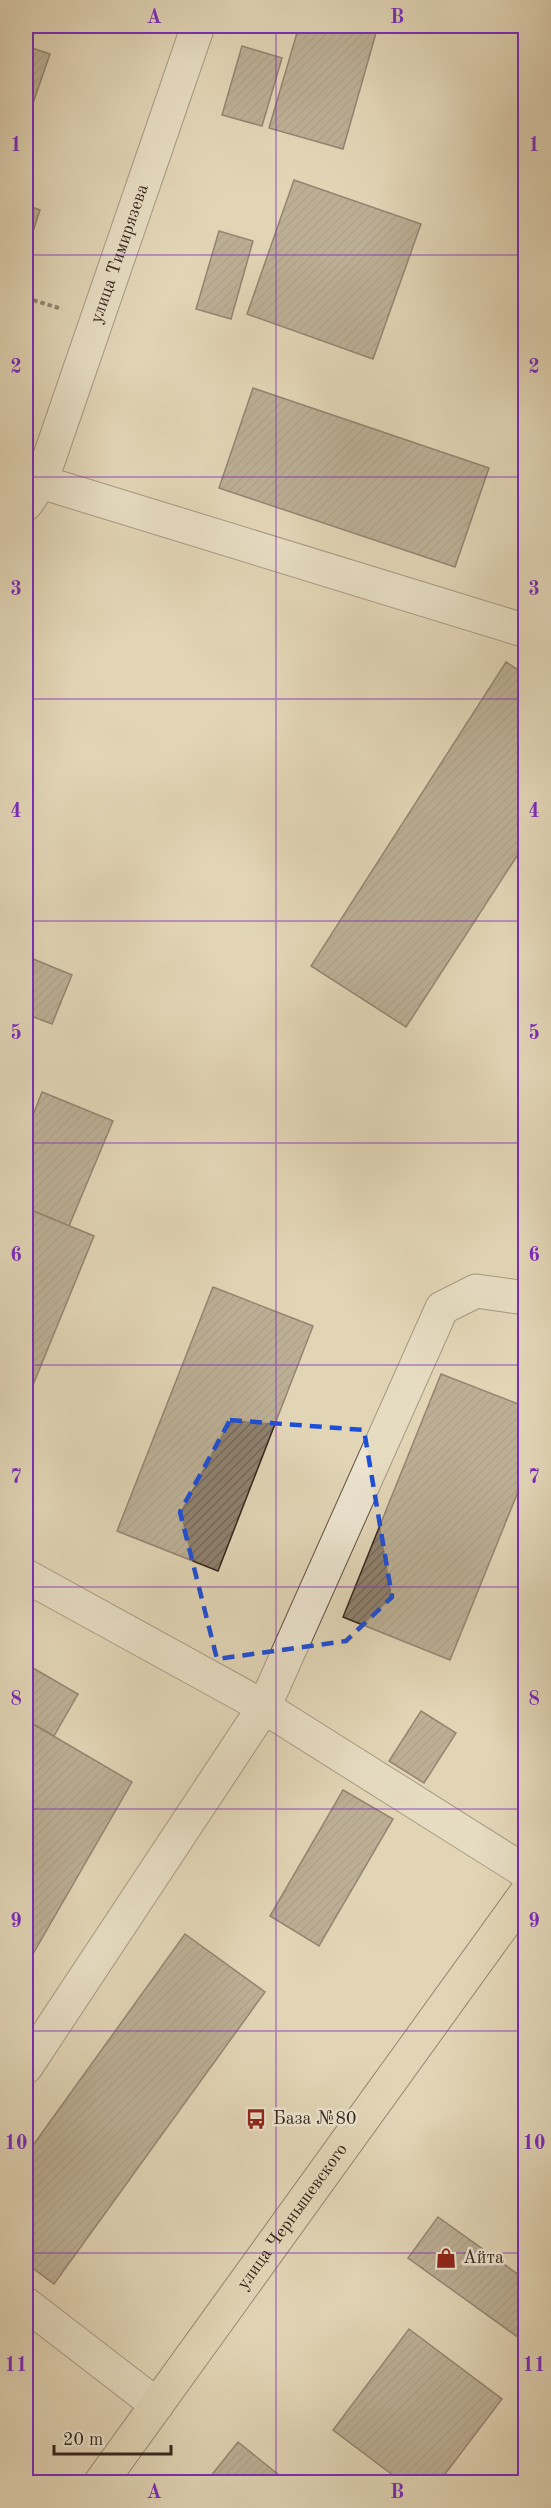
<svg xmlns="http://www.w3.org/2000/svg" width="551" height="2508" font-family="'Old Standard TT',serif">
  <style>
    .building { fill: url(#building-hatch); stroke: #36251e; stroke-width: 1.5 }
    .lines { fill: none; stroke-linecap: round; stroke-linejoin: round }
    .minor-casing { stroke: #615144; stroke-width: 35 }
    .major-casing { stroke: #36251e; stroke-width: 35 }
    .path { stroke: #36251e; stroke-width: 4; stroke-dasharray: 4.5 3; stroke-linecap: butt }
    .minor { stroke: #ece4d0; stroke-width: 33 }
    .major { stroke: #e2d6b7; stroke-width: 33 }
    .marked { fill: none; stroke: #1d4ed8; stroke-width: 4.5; stroke-dasharray: 12 8; stroke-linejoin: round }
    .grid { fill: none; stroke: #7b2cbf; stroke-width: 1.5; stroke-opacity: 0.55 }
    .labels { text-anchor: middle; dominant-baseline: central; stroke-width: 5; stroke-linejoin: round; paint-order: stroke }
    .street-label { font-size: 18px; fill: #36251e; stroke: #ece4d0 }
    .poi-label { font-size: 18px; fill: #36251e; stroke: #ece4d0; text-anchor: start }
    .neatline { fill: none; stroke: #7b2cbf; stroke-width: 2 }
    .grid-label { font-size: 20px; text-anchor: middle; font-weight: bold; fill: #7b2cbf }
  </style>
  <defs>
    <pattern id="building-hatch" width="6" height="6" patternUnits="userSpaceOnUse" patternTransform="scale(1.5)"><rect width="6" height="6" fill="#8f816e"/><path d="M-1 1l2-2M0 6l6-6M5 7l2-2" fill="none" stroke="#76695a"/></pattern>
  </defs>
  <rect width="100%" height="100%" fill="#e2d6b7"/>
  <filter id="stains"><feTurbulence type="fractalNoise" baseFrequency=".00333" numOctaves="4"/><feColorMatrix values="0 0 0 0 .2 0 0 0 0 .09 0 0 0 0 .02 0 0 0 .5 -.17"/></filter>
  <radialGradient id="worn" r=".72"><stop offset=".6" stop-color="#630" stop-opacity="0"/><stop offset="1" stop-color="#630" stop-opacity=".3"/></radialGradient>
  <!-- building -->
  <g class="building">
    <polygon points="299,26 378,26 343,149 269,128"/>
    <polygon points="26,46 50,54 32,106 26,104"/>
    <polygon points="242,46 282,58 262,126 222,115"/>
    <polygon points="294,180 421,224 373,359 247,314"/>
    <polygon points="26,205 40,210 26,253"/>
    <polygon points="219,231 253,241 231,319 196,309"/>
    <polygon points="253,388 489,468 455,567 219,488"/>
    <polygon points="506,662 526,675 526,842 406,1027 311,966"/>
    <polygon points="26,956 72,975 52,1024 26,1014"/>
    <polygon points="42,1092 113,1121 69,1226 26,1208 26,1133"/>
    <polygon points="26,1208 94,1236 26,1402"/>
    <polygon points="213,1287 313,1326 218,1571 117,1531"/>
    <polygon points="441,1374 526,1407 526,1472 450,1660 343,1617"/>
    <polygon points="26,1664 78,1694 54,1736 26,1720"/>
    <polygon points="421,1711 456,1733 424,1783 389,1761"/>
    <polygon points="26,1720 132,1782 26,1966"/>
    <polygon points="343,1790 393,1819 319,1946 270,1916"/>
    <polygon points="185,1934 265,1992 54,2284 26,2263 26,2155"/>
    <polygon points="438,2217 526,2280 526,2343 408,2258"/>
    <polygon points="409,2329 502,2399 439,2482 402,2482 333,2430"/>
    <polygon points="238,2442 279,2475 273,2482 206,2482"/>
  </g>
  <g class="lines">
    <!-- minor casing -->
    <g class="minor-casing">
      <g id="minor">
        <polyline points="41,482 523,630"/>
        <path id="s1" d="M26,504L41,482L198,26"/>
        <polyline points="26,1576 264,1707 526,1872"/>
        <polyline points="26,2067 264,1707 442,1308 476,1291 526,1298"/>
        <polyline points="26,2304 157,2405"/>
      </g>
    </g>
    <!-- major casing -->
    <g class="major-casing">
      <g id="major">
        <path id="s2" d="M101,2482L526,1893"/>
      </g>
    </g>
    <!-- path -->
    <polyline class="path" points="26,298 62,309"/>
    <!-- minor -->
    <use href="#minor" class="minor"/>
    <!-- major -->
    <use href="#major" class="major"/>
  </g>
  <!-- marked area -->
  <path d="M0 0H551V2508H0ZM230,1420L364,1430L392,1597L346,1641L217,1659L180,1512Z" fill="#e2d6b7" fill-opacity=".55" fill-rule="evenodd"/>
  <path class="marked" d="M230,1420L364,1430L392,1597L346,1641L217,1659L180,1512Z"/>
  <!-- grid -->
  <path class="grid" d="M276,26V2482M26,255H526M26,477H526M26,699H526M26,921H526M26,1143H526M26,1365H526M26,1587H526M26,1809H526M26,2031H526M26,2253H526"/>
  <!-- icons -->
  <defs>
    <g id="bus-bare" transform="scale(1.62)"><path d="M-5-6H5V4H4V6H2V4H-2V6H-4V4H-5ZM-3.5-4V0h7V-4ZM-3.5 1.2v1.5H-2V1.2ZM2 1.2v1.5H3.5V1.2Z" fill="#8f2418" stroke="#ece4d0" stroke-width="2.5" paint-order="stroke"/></g>
    <g id="shop-bare" transform="scale(1.62)"><path d="M-5-2.5h2.3a2.7 3.5 0 0 1 5.4 0H5L5.5 6h-11ZM-1.5-2.5h3a1.5 2.3 0 0 0-3 0Z" fill="#8f2418" stroke="#ece4d0" stroke-width="2.5" paint-order="stroke"/></g>
  </defs>
  <g fill-rule="evenodd">
    <use href="#bus-bare" x="256" y="2119"/>
    <use href="#shop-bare" x="446" y="2258"/>
  </g>
  <g class="labels">
    <!-- street labels -->
    <g class="street-label">
      <text stroke="none"><textPath href="#s1" startOffset="268">улица Тимирязева</textPath></text>
      <text stroke="none"><textPath href="#s2" startOffset="327">улица Чернышевского</textPath></text>
    </g>
    <!-- poi labels -->
    <g class="poi-label">
      <text x="273" y="2119">База №80</text>
      <text x="463" y="2258">Айта</text>
    </g>
  </g>
  <!-- margin -->
  <rect width="551" height="2508" fill="none" stroke="#e2d6b7" stroke-width="66"/>
  <!-- scale -->
  <path d="M54 2445v9h117v-9" fill="none" stroke="#36251e" stroke-width="3"/>
  <text x="63" y="2445" font-size="18" fill="#36251e" stroke="#ece4d0" stroke-width="4.5" paint-order="stroke">20 m</text>
  <rect x="33" y="33" width="485" height="2442" class="neatline"/>
  <g class="grid-label">
    <text x="154" y="23">A</text>
    <text x="397" y="23">B</text>
    <text x="16" y="151">1</text>
    <text x="534" y="151">1</text>
    <text x="16" y="373">2</text>
    <text x="534" y="373">2</text>
    <text x="16" y="595">3</text>
    <text x="534" y="595">3</text>
    <text x="16" y="817">4</text>
    <text x="534" y="817">4</text>
    <text x="16" y="1039">5</text>
    <text x="534" y="1039">5</text>
    <text x="16" y="1261">6</text>
    <text x="534" y="1261">6</text>
    <text x="16" y="1483">7</text>
    <text x="534" y="1483">7</text>
    <text x="16" y="1705">8</text>
    <text x="534" y="1705">8</text>
    <text x="16" y="1927">9</text>
    <text x="534" y="1927">9</text>
    <text x="16" y="2149">10</text>
    <text x="534" y="2149">10</text>
    <text x="16" y="2371">11</text>
    <text x="534" y="2371">11</text>
    <text x="154" y="2498">A</text>
    <text x="397" y="2498">B</text>
  </g>
  <rect width="100%" height="100%" filter="url(#stains)"/>
  <rect width="100%" height="100%" fill="url(#worn)"/>
</svg>
